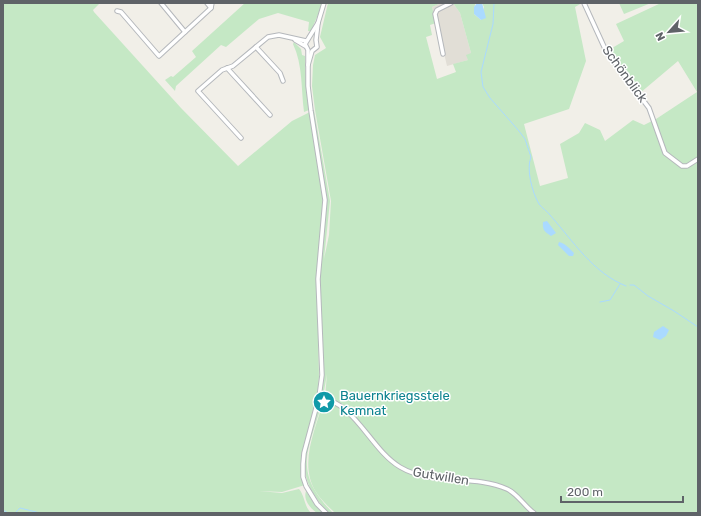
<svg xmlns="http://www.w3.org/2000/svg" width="701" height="516" font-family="Rubik,sans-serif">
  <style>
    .education { fill: #e1ded6 }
    .green { fill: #c5e8c5 }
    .water { fill: #aadaff }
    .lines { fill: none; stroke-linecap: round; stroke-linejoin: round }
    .stream { stroke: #aadaff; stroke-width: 1 }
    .street-casing { stroke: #b5b8bc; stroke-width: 5.5 }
    .street { stroke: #fff; stroke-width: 3.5 }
    .labels { text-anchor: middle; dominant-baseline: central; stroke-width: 3; stroke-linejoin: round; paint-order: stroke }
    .street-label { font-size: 13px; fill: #5f6368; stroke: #fff }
    .culture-label { font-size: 13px; fill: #0d838f; stroke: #fff; text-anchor: start }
  </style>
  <rect width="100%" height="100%" fill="#f1efe8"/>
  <!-- education -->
  <polygon class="education" points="441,3 453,3 460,13 471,53 468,60 447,66 437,23 436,23 432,7"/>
  <!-- green -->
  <g class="green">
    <path d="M3,3H100L93,10L94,12L181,108L238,166L292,121L310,112L324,200L317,279L319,377L317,397L302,453V477L305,485L282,492L259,491L282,493L299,489C305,496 304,506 311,513H3Z"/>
    <polygon points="245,3 323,3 311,31 308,31 309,22 278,13 259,19 226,47 221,45 176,86 175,91 165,80 171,76 173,77 196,57 192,51"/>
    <path d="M328,3H441L432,7L436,23L430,25L432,35L426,37L437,79L456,72L453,64L468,60L466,55L471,53L460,13L453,3H477L475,4L474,14L481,20L484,7L482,3H582L575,7L586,61L569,109L524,124L540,186L568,178L560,144L579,133L585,123L600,130L605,141L633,120L644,125L652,121L662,150L682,167L698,160V513H335C329,507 321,500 316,492C298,463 316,429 324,399C360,409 371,459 409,471C403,467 395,464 390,459C372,441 351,403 325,397L327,374L323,397L321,396L323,359L320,279L326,200L312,111L314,110L330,201L324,259L329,235L331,201L315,110L312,86L313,65L315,55L326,48L320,37Z"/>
    <polygon points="619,3 651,3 624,14"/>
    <polygon points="661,3 698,3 698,158 691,163 682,165 665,153 653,121 697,92 678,61 640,93 607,51 624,41 616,24"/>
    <path d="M294,42L301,49L302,55L305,56L306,86L309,110L304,112C301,89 303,65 293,44Z"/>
    <path d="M320,398L323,399C310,450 290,469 333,513H329C288,470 308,449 320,398Z"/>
    <path d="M306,491L315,505L323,513H317C310,508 303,500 306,491Z"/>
  </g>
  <!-- water -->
  <g class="water">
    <polygon points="477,3 482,3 486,18 481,20 474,14 474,7"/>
    <path d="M547,221L556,233L551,236C545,232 542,230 543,222Z"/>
    <path d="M559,242C566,244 569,248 574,253L573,256H569L558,245Z"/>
    <polygon points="663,326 669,330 666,336 660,340 653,337 654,332"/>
  </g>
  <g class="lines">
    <!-- stream -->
    <g class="stream">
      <path d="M494,3L493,24L481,72L483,87L490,98L519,131L525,139L531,157C526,169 532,192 539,204C542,208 547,211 550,215C573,241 593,273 626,286"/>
      <polyline points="630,285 634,285 648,296 674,311 698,327"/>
      <polyline points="600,302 610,300 620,284"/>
      <polyline points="3,510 8,513"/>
      <polyline points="15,513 20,508 40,513"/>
    </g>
    <!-- street casing -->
    <g class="street-casing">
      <g id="street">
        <polyline points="161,3 185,32"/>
        <polyline points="207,3 211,8"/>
        <polyline points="584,3 606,51 649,108 665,153 682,166 687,166 698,159"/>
        <polyline points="117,11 121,12 159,56 211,8 212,3"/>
        <polyline points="318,23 305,44 308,50 308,86 311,111 325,200 318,279 322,375 319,397 304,453 303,464 303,477 306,486 317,504 326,513"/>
        <polyline points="295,40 305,46"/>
        <polyline points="256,47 280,73 283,81"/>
        <polyline points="443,54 435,14 437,10 451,3"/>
        <polyline points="308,65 312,51 317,47 316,40 318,23 324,3"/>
        <polyline points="227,68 270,115"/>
        <polyline points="241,138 198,91 222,70 233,66 268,37 279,35 306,41"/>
        <path d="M319,397C356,403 370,449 400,467C432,486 474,474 507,489C518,494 524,506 534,513"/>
      </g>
    </g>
    <!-- street -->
    <use href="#street" class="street"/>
  </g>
  <!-- icons -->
  <defs>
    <g id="sight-disc" transform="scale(1.15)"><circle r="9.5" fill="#0f9aa8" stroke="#fff"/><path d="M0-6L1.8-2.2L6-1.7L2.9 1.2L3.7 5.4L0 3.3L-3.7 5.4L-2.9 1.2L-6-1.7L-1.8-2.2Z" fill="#fff"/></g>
  </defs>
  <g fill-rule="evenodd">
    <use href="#sight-disc" x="324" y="402"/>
  </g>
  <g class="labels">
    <!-- street labels -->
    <g class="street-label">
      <text transform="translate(625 74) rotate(54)">Schönblick</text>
      <text transform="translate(441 476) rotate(9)">Gutwillen</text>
    </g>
    <!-- culture labels -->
    <g class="culture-label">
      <text x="340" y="395">Bauernkriegsstele<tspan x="340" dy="15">Kemnat</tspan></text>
    </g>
  </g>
  <!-- border -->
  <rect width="701" height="516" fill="none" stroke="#5f6368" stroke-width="8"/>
  <!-- north arrow -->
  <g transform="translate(669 32) rotate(243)" stroke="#ffffff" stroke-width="3" paint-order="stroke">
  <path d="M0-3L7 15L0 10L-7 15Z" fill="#5f6368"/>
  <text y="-6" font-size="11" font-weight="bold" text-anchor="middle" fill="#5f6368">N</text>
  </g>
  <!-- scale -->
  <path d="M561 496v6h122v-6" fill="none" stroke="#5f6368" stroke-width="2"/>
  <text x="567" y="496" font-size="12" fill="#5f6368" stroke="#ffffff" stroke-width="3" paint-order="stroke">200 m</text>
</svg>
